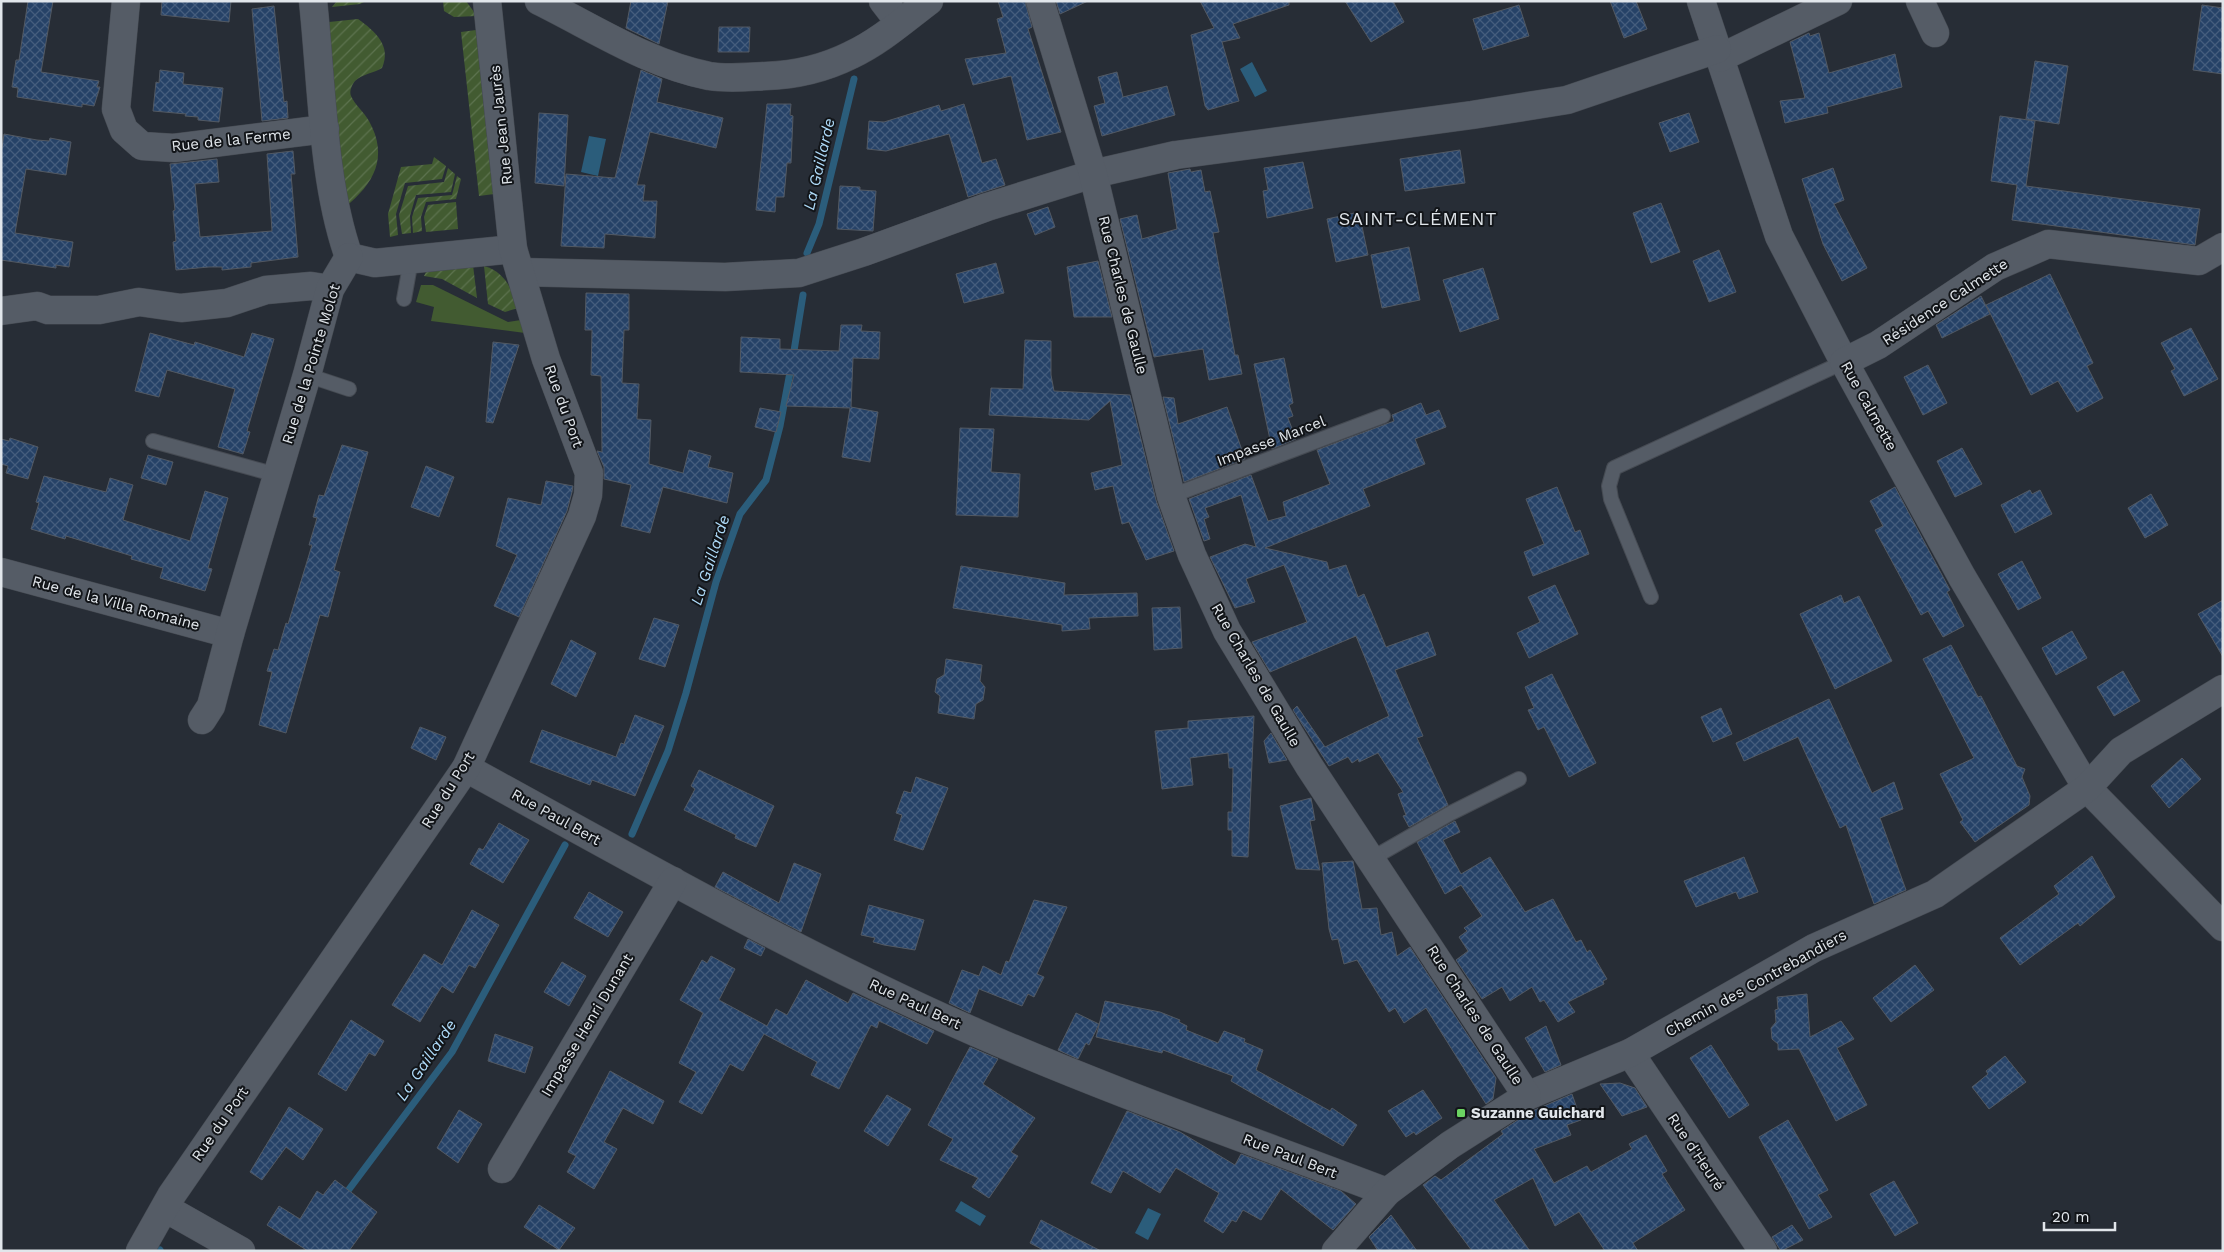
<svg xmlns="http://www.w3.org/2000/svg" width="2224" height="1252" font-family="'Work Sans',sans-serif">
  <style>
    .grass { fill: #425b31 }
    .garden { fill: url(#garden-furrows) }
    .water { fill: #2b5d7b }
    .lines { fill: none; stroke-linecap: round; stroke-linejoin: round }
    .stream { stroke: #2b5d7b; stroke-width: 7 }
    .building { fill: url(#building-cross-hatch); stroke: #525963 }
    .lane-casing { stroke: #464b53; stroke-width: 16 }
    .street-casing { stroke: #464b53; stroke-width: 29 }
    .secondary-casing { stroke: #464b53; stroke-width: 29 }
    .lane { stroke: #555c66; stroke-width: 14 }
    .street { stroke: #555c66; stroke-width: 28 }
    .secondary { stroke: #555c66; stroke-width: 28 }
    .poi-dot { fill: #6bd362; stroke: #121519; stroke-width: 2 }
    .labels { text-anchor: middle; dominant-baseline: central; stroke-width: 4; stroke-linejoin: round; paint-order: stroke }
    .street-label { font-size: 15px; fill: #e1e6eb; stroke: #121519 }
    .poi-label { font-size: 15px; font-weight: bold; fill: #e1e6eb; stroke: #121519; text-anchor: start }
    .water-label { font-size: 16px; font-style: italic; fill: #aedaf8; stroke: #121519 }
    .quarter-label { font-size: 18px; letter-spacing: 1px; fill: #e1e6eb; stroke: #121519 }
  </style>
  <defs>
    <pattern id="garden-furrows" width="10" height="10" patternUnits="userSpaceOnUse" patternTransform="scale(1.25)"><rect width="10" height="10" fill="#425b31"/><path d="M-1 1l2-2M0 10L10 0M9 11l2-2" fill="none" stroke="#5d734f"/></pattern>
    <pattern id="building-cross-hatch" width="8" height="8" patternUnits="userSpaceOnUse" patternTransform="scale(1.25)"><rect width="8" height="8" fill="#264267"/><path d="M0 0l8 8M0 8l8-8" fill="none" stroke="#455d7d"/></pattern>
  </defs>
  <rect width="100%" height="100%" fill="#272d36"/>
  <!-- grass -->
  <polygon class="grass" points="421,285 433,285 508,322 521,320 525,333 431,321 434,307 416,302"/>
  <!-- garden -->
  <g class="garden">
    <polygon points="337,1 366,1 360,4 332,7"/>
    <polygon points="443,1 466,1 477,16 454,17 444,11"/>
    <path d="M358,19C375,31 392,46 382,68C374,73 362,74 355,81C352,85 349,91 351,96C355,105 364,112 369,121C389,157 374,184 345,207L326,26L329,22Z"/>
    <polygon points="476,30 494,194 479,196 461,32"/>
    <polygon points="434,157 446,166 442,179 405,183 396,214 398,235 390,237 388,214 401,167 432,164"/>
    <polygon points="448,168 455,174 451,192 416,195 410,216 411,233 402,234 399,215 408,186 444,182"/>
    <polygon points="457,176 461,179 456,199 426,202 421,217 422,231 413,233 412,217 418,198 452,195"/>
    <polygon points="456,202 458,229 426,232 424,217 428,205"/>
    <polygon points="473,265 477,298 442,279 424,276 426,272"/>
    <path d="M484,266C505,272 512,289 518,308L505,312L488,304Z"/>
  </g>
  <!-- water -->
  <g class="water">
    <polygon points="1252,62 1267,91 1255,97 1240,69"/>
    <polygon points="589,136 606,139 598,176 581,172"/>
    <polygon points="961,1201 986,1216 980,1226 955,1211"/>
    <polygon points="1148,1208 1161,1214 1148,1240 1135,1233"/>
  </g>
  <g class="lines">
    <!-- stream -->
    <g class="stream">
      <polyline points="807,253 819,224 854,79"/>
      <polyline points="793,357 803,295"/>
      <polyline points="632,834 668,751 686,693 716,582 740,514 766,480 780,426 791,367"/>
      <polyline points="344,1196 452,1052 565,845"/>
      <polyline points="159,1251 160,1250"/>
    </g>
  </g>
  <!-- building -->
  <g class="building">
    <polygon points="28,1 53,1 41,72 99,81 97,87 100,87 94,106 82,104 82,107 17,97 18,88 12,87 16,60 19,60"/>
    <polygon points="162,1 231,1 229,22 161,15"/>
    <polygon points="631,1 668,1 659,44 626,28"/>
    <polygon points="998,1 1025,1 1032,27 1028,29 1061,132 1027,140 1011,76 973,85 965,59 1006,53 997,19 1003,17"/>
    <polygon points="1056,1 1088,1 1060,14"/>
    <polygon points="1200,1 1289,1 1289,5 1233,24 1240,38 1222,42 1239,101 1208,110 1205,106 1191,35 1214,28"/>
    <polygon points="1345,1 1393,1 1404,22 1371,42"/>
    <polygon points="1610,1 1636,1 1647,29 1624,38"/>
    <polygon points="1519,5 1529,36 1483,50 1473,19"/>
    <polygon points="2202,5 2223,8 2223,74 2193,70"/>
    <polygon points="274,6 284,102 287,101 288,118 262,121 252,9"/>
    <polygon points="719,27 750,27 749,52 718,52"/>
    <polygon points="1809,33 1810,36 1819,33 1829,73 1895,54 1902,87 1827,107 1828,113 1785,123 1780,101 1805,98 1790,42"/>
    <polygon points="2035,61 2068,66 2059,124 2026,119"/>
    <polygon points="160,70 184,73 183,84 223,88 219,122 198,120 198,117 185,116 186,114 153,111 156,82 159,83"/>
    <polygon points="641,70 662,79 657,102 723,118 716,148 650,132 637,185 645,185 643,201 657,201 655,238 605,234 604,248 561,246 566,174 615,178"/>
    <polygon points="1117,72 1123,97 1167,86 1175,115 1102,136 1094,106 1105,103 1098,77"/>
    <polygon points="767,104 791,104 790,115 793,116 791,163 787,163 784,197 776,197 775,212 756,210"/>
    <polygon points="964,104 982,163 996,159 1005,185 968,197 949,134 886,151 867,149 869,121 884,122 939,105 941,111"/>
    <polygon points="539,113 568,115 564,186 535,183"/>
    <polygon points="1689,113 1699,142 1670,152 1659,123"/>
    <polygon points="2000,116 2035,121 2026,186 2200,209 2195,245 2012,220 2017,185 1991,181"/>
    <polygon points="4,134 37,140 49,141 50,138 71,142 66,175 26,169 15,233 73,242 69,267 56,265 56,268 1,260 1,154"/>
    <polygon points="1460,150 1465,183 1405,191 1400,159"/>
    <polygon points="293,151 295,174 291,174 298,257 251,263 251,267 222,270 222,267 209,267 176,270 173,242 176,241 173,211 175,210 170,164 217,159 219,182 195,184 200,237 272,231 267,154"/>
    <polygon points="1303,162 1313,208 1267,218 1263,191 1268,190 1264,168"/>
    <polygon points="1833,168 1844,200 1834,204 1867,268 1842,281 1823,244 1802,179"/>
    <polygon points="1190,169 1191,172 1201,170 1205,192 1210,191 1219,232 1213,233 1235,355 1238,355 1242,374 1209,380 1203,349 1154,357 1120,219 1137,215 1142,239 1177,229 1168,173"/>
    <polygon points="840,186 860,187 860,190 876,191 873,231 837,229"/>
    <polygon points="1661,203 1680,252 1651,263 1633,213"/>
    <polygon points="1048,207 1055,227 1035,235 1027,214"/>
    <polygon points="1359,212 1368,255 1336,262 1327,219"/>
    <polygon points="1409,247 1420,300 1382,308 1371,255"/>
    <polygon points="1719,250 1736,292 1709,302 1693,261"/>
    <polygon points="1098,261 1112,317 1074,317 1067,267"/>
    <polygon points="996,263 1004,293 964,303 956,274"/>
    <polygon points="1483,268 1499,319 1460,332 1443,280"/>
    <polygon points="2050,274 2093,363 2087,366 2103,398 2077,412 2058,381 2031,395 1986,305"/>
    <polygon points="586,293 629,294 629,330 624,330 622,383 639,384 637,419 651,420 649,464 683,473 689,450 711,456 708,467 733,473 727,503 663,487 650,533 621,526 631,485 604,479 604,467 597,451 602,452 601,376 591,375 592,330 585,330"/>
    <polygon points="1981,296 1990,314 1942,338 1936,325"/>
    <polygon points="841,325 862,325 861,331 880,332 879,359 853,358 851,407 878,412 870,462 842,457 850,408 786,406 794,375 740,372 741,337 780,339 780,349 839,351"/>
    <polygon points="2191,328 2218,379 2184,396 2171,371 2175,369 2161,343"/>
    <polygon points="150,333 194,345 195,342 244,357 252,333 274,339 247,431 250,432 243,454 218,447 235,389 167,370 159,397 135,391"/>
    <polygon points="1025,340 1051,341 1051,375 1054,391 1130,395 1156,500 1174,551 1146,560 1129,522 1122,524 1113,486 1095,490 1091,473 1122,465 1110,401 1089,420 989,415 991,388 1023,389"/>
    <polygon points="493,342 519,345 493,423 486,422"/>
    <polygon points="1284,358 1293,403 1289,405 1293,416 1288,418 1296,439 1272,449 1254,364"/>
    <polygon points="1928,365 1947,403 1923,415 1904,377"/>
    <polygon points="1163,397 1174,398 1178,424 1227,407 1245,459 1184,482"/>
    <polygon points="1421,403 1426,415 1439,410 1446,427 1415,439 1425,464 1363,489 1370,506 1265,548 1327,562 1329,570 1346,565 1358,597 1364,594 1386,647 1428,632 1436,655 1395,670 1423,736 1417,738 1448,805 1409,827 1403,816 1406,815 1398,794 1403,792 1378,753 1359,762 1358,759 1352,763 1348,757 1329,766 1293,710 1297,706 1325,747 1389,716 1356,636 1270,672 1252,642 1307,622 1284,565 1246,579 1255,602 1235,608 1210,557 1245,544 1256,547 1241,495 1205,508 1209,517 1204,519 1210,539 1204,541 1189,499 1251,475 1268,521 1286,516 1283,502 1330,484 1317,450 1394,421 1392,415"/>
    <polygon points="760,408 781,412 776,432 755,427"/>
    <polygon points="960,428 994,429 991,472 1020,474 1018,517 956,515"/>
    <polygon points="10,438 38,447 28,479 6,473 8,466 1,464 1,439 9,441"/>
    <polygon points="342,445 368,452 334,570 340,572 328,617 320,615 286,733 259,725 272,672 267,671 274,649 278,650 286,623 288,624 312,545 309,545 317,518 313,517 319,495 324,496"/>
    <polygon points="1962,448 1982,484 1955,497 1937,461"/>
    <polygon points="148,455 173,462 166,485 141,478"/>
    <polygon points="426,466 454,477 439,517 411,507"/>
    <polygon points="44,476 106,492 110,478 133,485 123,520 190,541 205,491 228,498 208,568 212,569 205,591 160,578 163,568 131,559 132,556 66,536 65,539 31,529 39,503 36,502"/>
    <polygon points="546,481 573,486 572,492 567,511 519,617 494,606 517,555 496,546 508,498 541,505"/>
    <polygon points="1557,487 1575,532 1580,530 1589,554 1533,576 1524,552 1544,544 1526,499"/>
    <polygon points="1895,487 1950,590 1947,592 1964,626 1943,637 1928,611 1921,615 1875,530 1883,526 1870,501"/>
    <polygon points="2030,490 2032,494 2040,490 2052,514 2015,533 2001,505"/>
    <polygon points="2151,494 2168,525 2145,538 2128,508"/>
    <polygon points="2022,561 2041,598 2018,610 1998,574"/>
    <polygon points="961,566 1065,583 1064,595 1137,593 1138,616 1089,618 1090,629 1062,631 1062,625 953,608"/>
    <polygon points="1555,585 1578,634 1529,658 1517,633 1540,622 1528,597"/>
    <polygon points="1841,595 1844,603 1859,596 1892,661 1835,689 1800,614"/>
    <polygon points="2223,600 2223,657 2198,614"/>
    <polygon points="1180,607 1182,648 1154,650 1152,608"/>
    <polygon points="654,618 679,625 665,667 639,659"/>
    <polygon points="2072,631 2087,658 2056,675 2042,648"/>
    <polygon points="571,640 596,653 576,697 551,684"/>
    <polygon points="1951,645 1978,697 1981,696 2017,766 2025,769 2022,777 2030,796 2029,805 1975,842 1960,822 1963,820 1940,774 1974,758 1923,659"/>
    <polygon points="946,659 982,665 980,681 985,687 983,700 976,704 974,719 938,713 940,696 935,692 937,679 944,675"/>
    <polygon points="2123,671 2140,701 2114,716 2097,687"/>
    <polygon points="1552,674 1596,763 1569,777 1544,727 1538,730 1528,710 1534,708 1525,687"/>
    <polygon points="1829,699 1872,793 1894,782 1903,809 1880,818 1906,890 1874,904 1846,825 1840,828 1798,737 1744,761 1736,743"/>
    <polygon points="1721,708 1732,734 1713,742 1701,717"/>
    <polygon points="635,715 664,726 635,796 592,780 590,785 530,762 542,730 616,757 621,743 624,744"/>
    <polygon points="1254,716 1248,857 1232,856 1232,830 1228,830 1228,812 1232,812 1233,768 1229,768 1228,753 1190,758 1193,785 1162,789 1155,731 1188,728 1188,721"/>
    <polygon points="420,727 446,737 436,760 411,748"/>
    <polygon points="1271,733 1287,760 1269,763 1264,741"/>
    <polygon points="2182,758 2201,779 2169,808 2151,786"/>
    <polygon points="699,770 774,806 756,847 735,838 736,835 684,810 695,789 691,786"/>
    <polygon points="916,777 948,788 923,850 894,840 902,815 896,813 904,791 911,793"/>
    <polygon points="1311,798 1315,820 1310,821 1320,870 1296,869 1280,806"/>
    <polygon points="1455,821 1460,832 1443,840 1461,874 1490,857 1525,912 1553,899 1576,942 1581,940 1587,952 1590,950 1607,979 1603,981 1604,984 1568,1002 1575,1012 1558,1022 1544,1000 1540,1002 1532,987 1510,1001 1502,987 1482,999 1456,960 1468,951 1459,937 1467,931 1464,928 1482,916 1461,885 1445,894 1417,842"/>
    <polygon points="499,823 529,840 503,883 470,864 479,848 483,850"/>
    <polygon points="2092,856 2115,897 2080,926 2078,923 2020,965 2000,938 2059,894 2054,886"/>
    <polygon points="1744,857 1758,892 1739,899 1736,892 1696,907 1684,881"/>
    <polygon points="1353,861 1362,909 1377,908 1381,935 1392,932 1397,956 1410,947 1496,1078 1493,1099 1486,1104 1426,1008 1404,1023 1395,1008 1389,1012 1357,960 1344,964 1338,939 1332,940 1329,929 1322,863"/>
    <polygon points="794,863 821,874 801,932 715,887 723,872 779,903"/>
    <polygon points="589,892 623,912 608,937 574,918"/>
    <polygon points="1034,900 1067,907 1037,974 1044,977 1034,997 1028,994 1022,1006 979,989 970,1013 949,1003 962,970 979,976 983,966 1001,975 1006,961 1009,962"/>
    <polygon points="869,905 924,920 915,950 884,945 873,942 875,938 861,935"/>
    <polygon points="472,910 499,925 475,968 469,965 453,993 442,986 420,1022 392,1005 424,954 442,965"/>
    <polygon points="748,939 765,948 761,956 744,948"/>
    <polygon points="711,956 735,969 719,1000 767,1026 776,1009 787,1015 806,980 848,1003 853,993 934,1031 927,1044 879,1021 877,1028 871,1025 839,1089 811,1075 817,1062 764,1034 743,1071 730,1064 702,1114 679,1102 696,1072 679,1063 703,1013 680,1000 702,960 707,963"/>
    <polygon points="562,962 586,976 569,1006 544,992"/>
    <polygon points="1915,965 1934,990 1891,1022 1873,998"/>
    <polygon points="1807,994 1810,1037 1841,1021 1854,1039 1837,1048 1867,1105 1836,1121 1799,1049 1778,1050 1778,1044 1772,1039 1771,1028 1776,1022 1775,1010 1778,1009 1777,997"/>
    <polygon points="1105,1001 1160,1012 1180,1020 1179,1022 1187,1026 1186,1030 1218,1043 1224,1031 1245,1039 1244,1042 1263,1050 1256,1070 1330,1111 1332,1108 1357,1125 1343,1146 1231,1081 1233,1076 1163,1050 1162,1053 1096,1037"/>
    <polygon points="1076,1013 1099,1024 1089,1045 1086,1043 1078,1059 1058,1050"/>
    <polygon points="351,1020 384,1041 375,1056 369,1053 346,1091 318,1074"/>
    <polygon points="1546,1026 1561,1065 1545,1072 1525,1038"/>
    <polygon points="495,1034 533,1047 525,1073 488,1061"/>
    <polygon points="1711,1045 1749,1105 1729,1118 1690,1058"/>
    <polygon points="970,1047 998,1059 983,1084 1035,1118 1011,1152 1018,1156 989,1198 972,1187 978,1178 940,1160 953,1139 928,1125"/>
    <polygon points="2005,1056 2026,1082 1989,1109 1972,1087 1988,1074 1986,1071"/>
    <polygon points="610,1071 664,1101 653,1124 623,1108 604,1142 617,1149 594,1189 567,1172 576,1156 568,1152"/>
    <polygon points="1620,1083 1635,1088 1647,1107 1622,1116 1600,1084"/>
    <polygon points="1423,1090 1442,1118 1416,1135 1414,1132 1406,1137 1388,1111"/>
    <polygon points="1572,1094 1581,1120 1567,1125 1571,1135 1534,1149 1554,1183 1587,1166 1591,1172 1632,1149 1629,1144 1646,1135 1667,1171 1662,1174 1685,1210 1633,1243 1638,1251 1605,1251 1579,1212 1555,1226 1533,1178 1494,1200 1530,1251 1472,1251 1423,1185 1435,1176 1441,1180 1503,1134 1501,1131 1530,1112"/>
    <polygon points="887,1095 911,1109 888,1146 864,1131"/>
    <polygon points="289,1107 323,1129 303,1160 286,1147 262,1180 250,1172"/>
    <polygon points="459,1110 482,1124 458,1163 437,1148"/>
    <polygon points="1127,1111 1180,1132 1235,1165 1241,1154 1341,1191 1356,1204 1333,1230 1281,1189 1261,1220 1243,1210 1236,1222 1232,1220 1223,1233 1204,1221 1219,1193 1176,1168 1160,1193 1123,1171 1111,1193 1091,1183"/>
    <polygon points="1788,1120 1828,1190 1818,1195 1832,1217 1809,1229 1759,1137"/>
    <polygon points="335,1180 377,1212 349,1251 308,1251 267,1225 279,1206 300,1219 317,1191 323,1195"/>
    <polygon points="1894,1181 1918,1223 1895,1236 1870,1194"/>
    <polygon points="539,1205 575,1228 559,1250 524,1227"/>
    <polygon points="1391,1215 1417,1251 1378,1251 1369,1237"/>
    <polygon points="1041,1220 1101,1251 1045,1251 1030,1243"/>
    <polygon points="1792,1225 1803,1240 1781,1251 1772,1237"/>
  </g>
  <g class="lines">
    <!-- lane casing -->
    <g class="lane-casing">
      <g id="lane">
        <polyline points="404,299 411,260"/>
        <polyline points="307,375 349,389"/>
        <polyline points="153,441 277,475"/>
        <polyline points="1171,496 1383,416"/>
        <polyline points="1651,597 1611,499 1609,486 1614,468 1844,362"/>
        <polyline points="1371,859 1451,813 1519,779"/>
      </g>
    </g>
    <!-- street casing -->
    <g class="street-casing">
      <g id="street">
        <polyline points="126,1 116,109 124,130 142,146 174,148 325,129"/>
        <path d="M313,1C322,83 322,181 349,257"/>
        <polyline points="883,1 900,23"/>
        <polyline points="1701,1 1779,236 1844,362 1962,577 2087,788 2223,927"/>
        <polyline points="1920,1 1935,33"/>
        <polyline points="1720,58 1838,1"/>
        <polyline points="349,257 375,263 513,249"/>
        <polyline points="520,272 725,277 799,273 864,252 987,207 1093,174 1176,155 1472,115 1567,100 1717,49"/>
        <polyline points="1,311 37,306 48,310 99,310 139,302 181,308 227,303 266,290 311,286 330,289"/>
        <polyline points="1844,362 1878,345 1995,267 2048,244 2199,261 2223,247"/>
        <polyline points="1,572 230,634"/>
        <polyline points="202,720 211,706 230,634 307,375 330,289 349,257"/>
        <path d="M466,768C634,860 801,956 977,1033C1111,1092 1250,1140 1387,1192"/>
        <polyline points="1630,1053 1763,1251"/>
        <polyline points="1527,1096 1630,1053 1814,948 1935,894 2087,788 2121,751 2223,689"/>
        <polyline points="502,1169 673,881"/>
        <polyline points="165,1208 241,1251"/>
        <polyline points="140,1251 171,1196 466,768 582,516 588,495 589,473 546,359 513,249 487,1"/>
      </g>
    </g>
    <!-- secondary casing -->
    <g class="secondary-casing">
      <g id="secondary">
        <path d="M539,1C594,28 648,64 709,76C728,79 747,77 766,76C795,75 825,68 851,55C879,42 904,20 929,1"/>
        <polyline points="1040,1 1093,174 1171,496 1192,555 1227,631 1309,766 1527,1096 1450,1145 1387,1192 1336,1251"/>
      </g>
    </g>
    <!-- lane -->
    <use href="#lane" class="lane"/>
    <!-- street -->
    <use href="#street" class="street"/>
    <!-- secondary -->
    <use href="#secondary" class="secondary"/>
  </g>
  <!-- markers -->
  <rect class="poi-dot" x="1456" y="1108" width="10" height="10" rx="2.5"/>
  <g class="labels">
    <!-- street labels -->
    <g class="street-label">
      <text transform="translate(501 125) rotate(-96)">Rue Jean Jaurès</text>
      <text transform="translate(231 140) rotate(-6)">Rue de la Ferme</text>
      <text transform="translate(1123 295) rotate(76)">Rue Charles de Gaulle</text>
      <text transform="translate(1945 302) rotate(-33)">Résidence Calmette</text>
      <text transform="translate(311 364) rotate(-73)">Rue de la Pointe Molot</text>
      <text transform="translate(564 406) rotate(70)">Rue du Port</text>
      <text transform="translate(1869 406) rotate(61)">Rue Calmette</text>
      <text transform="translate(1271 441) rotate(-21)">Impasse Marcel</text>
      <text transform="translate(116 603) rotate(15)">Rue de la Villa Romaine</text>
      <text transform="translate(1256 675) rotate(60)">Rue Charles de Gaulle</text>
      <text transform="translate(448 790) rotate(-58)">Rue du Port</text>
      <text transform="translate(556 817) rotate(29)">Rue Paul Bert</text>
      <text transform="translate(1756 983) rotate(-29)">Chemin des Contrebandiers</text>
      <text transform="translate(915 1004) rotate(25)">Rue Paul Bert</text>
      <text transform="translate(1475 1015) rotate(57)">Rue Charles de Gaulle</text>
      <text transform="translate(587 1025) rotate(-59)">Impasse Henri Dunant</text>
      <text transform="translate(220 1124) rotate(-55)">Rue du Port</text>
      <text transform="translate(1696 1152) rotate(56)">Rue d'Heuré</text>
      <text transform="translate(1290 1156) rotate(21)">Rue Paul Bert</text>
    </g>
    <!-- poi labels -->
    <g class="poi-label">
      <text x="1471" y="1113">Suzanne Guichard</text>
    </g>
    <!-- water labels -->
    <g class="water-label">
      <text transform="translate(819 164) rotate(-77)">La Gaillarde</text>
      <text transform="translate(710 560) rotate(-72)">La Gaillarde</text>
      <text transform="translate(426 1060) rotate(-56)">La Gaillarde</text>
    </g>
    <!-- quarter labels -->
    <g class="quarter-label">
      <text x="1418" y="218">SAINT-CLÉMENT</text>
    </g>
  </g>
  <!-- border -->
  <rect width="2224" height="1252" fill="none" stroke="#e1e6eb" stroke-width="5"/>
  <!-- scale -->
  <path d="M2044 1222v8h71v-8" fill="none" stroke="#e1e6eb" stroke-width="2.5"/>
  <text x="2052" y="1222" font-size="15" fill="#e1e6eb" stroke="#121519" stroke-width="4" paint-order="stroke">20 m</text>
</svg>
